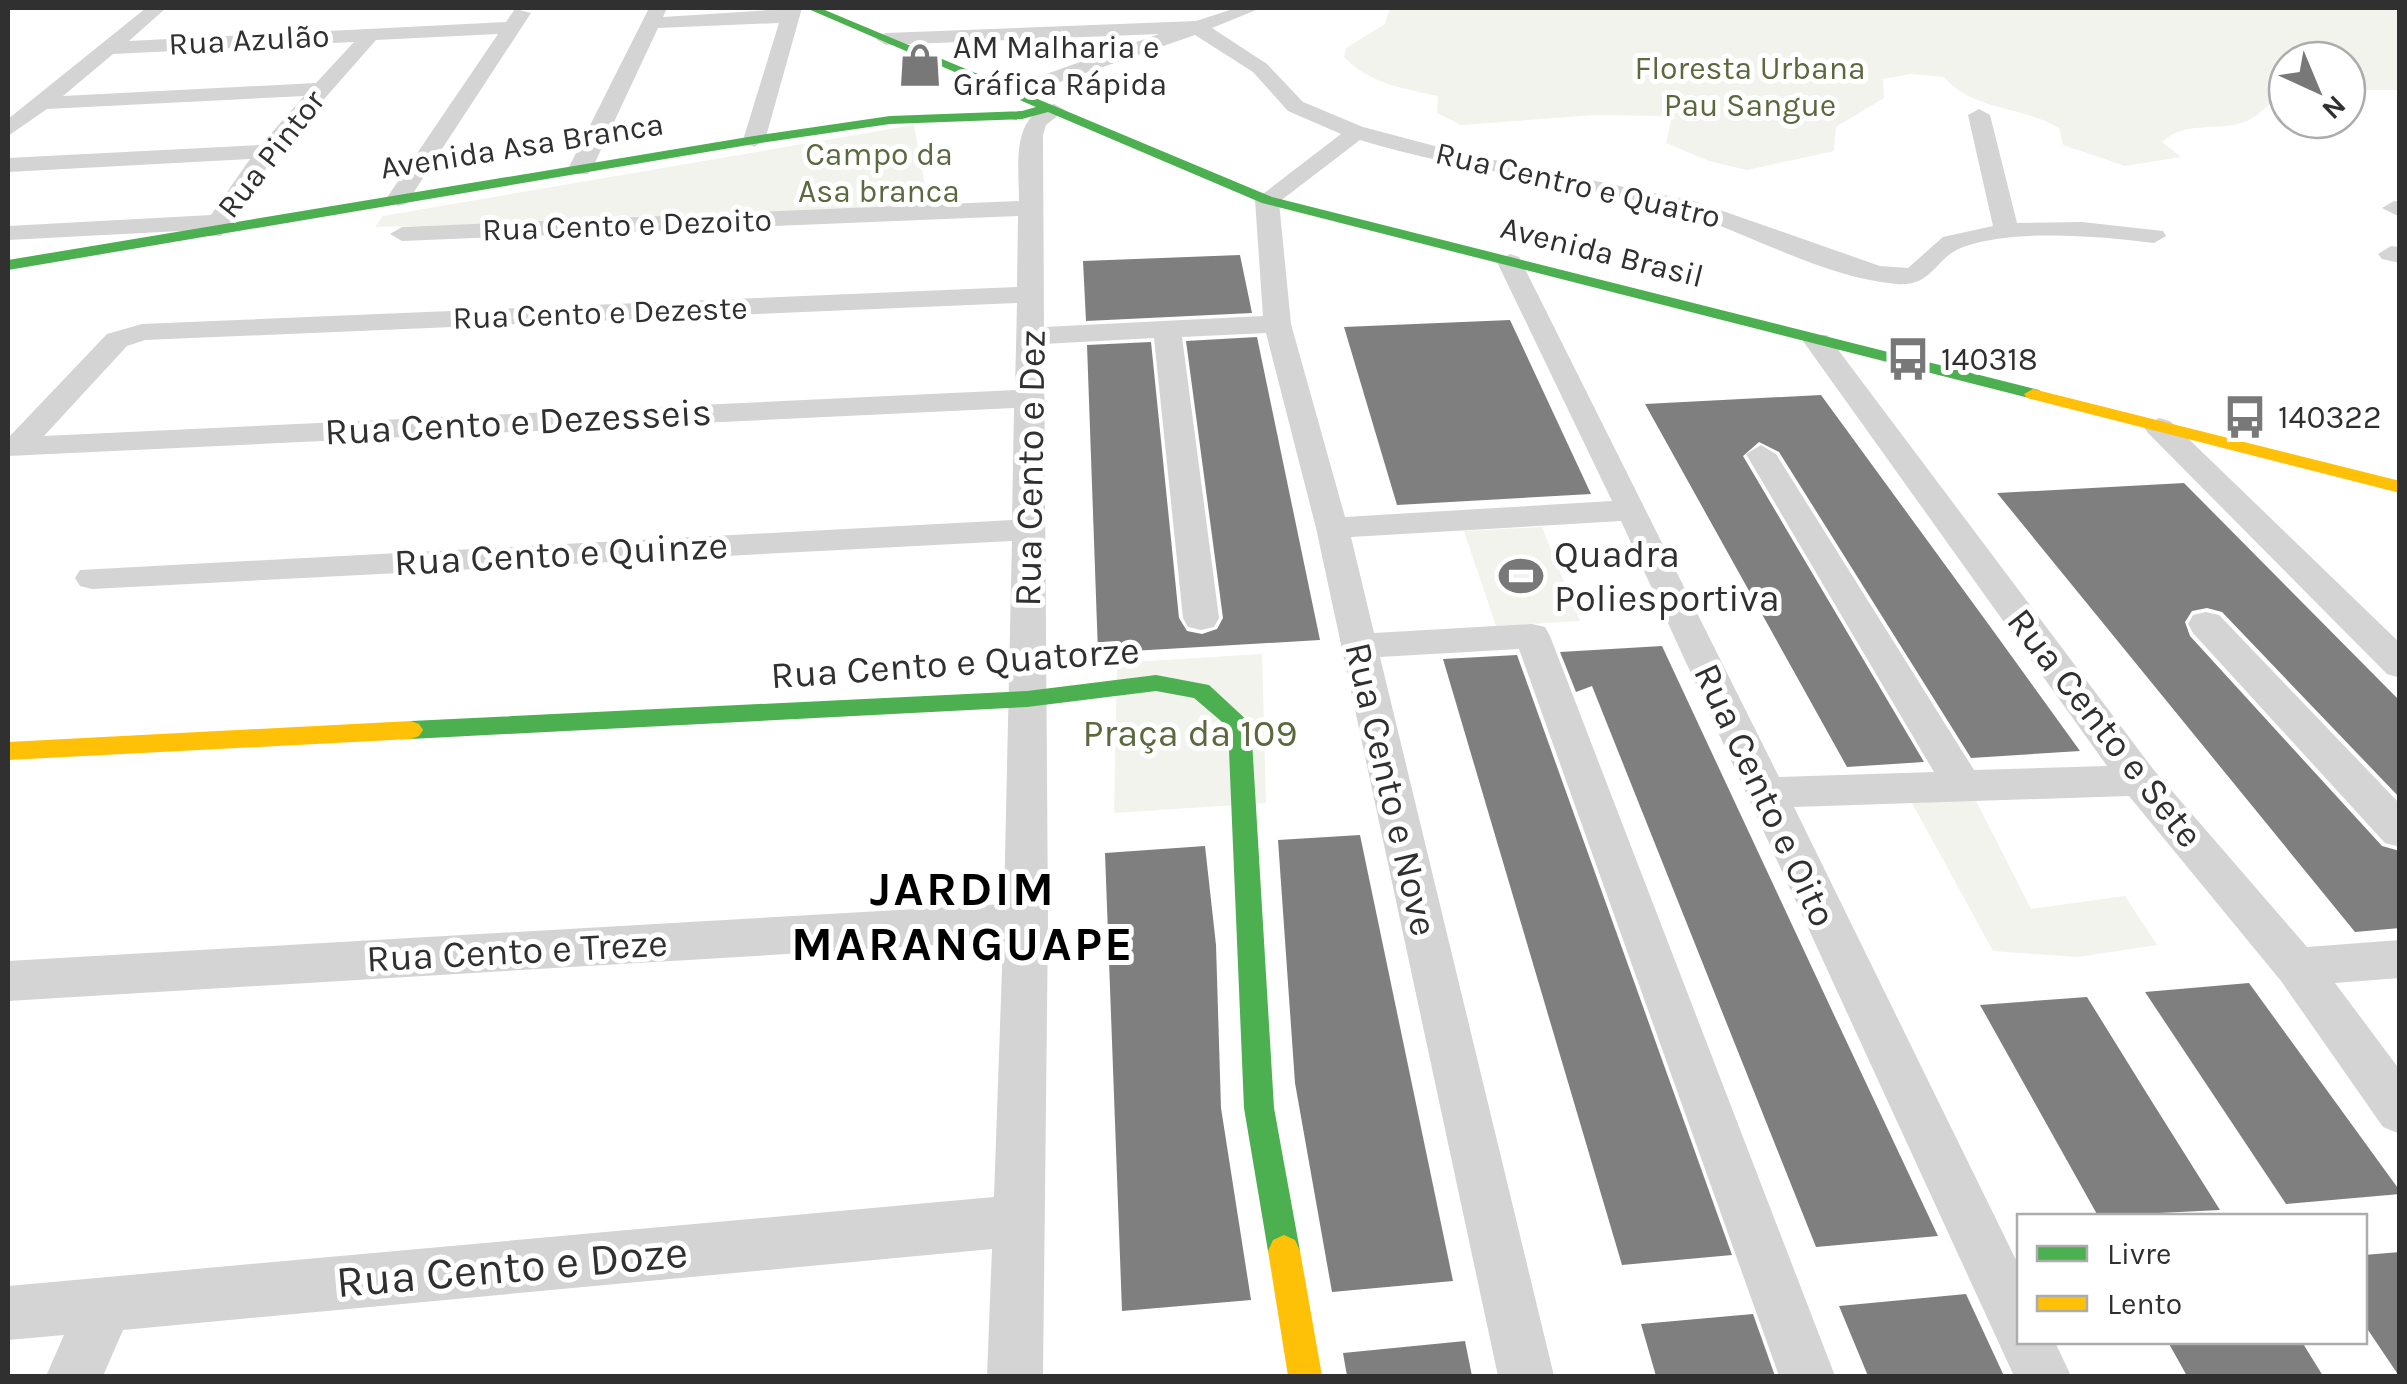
<svg xmlns="http://www.w3.org/2000/svg" width="2407" height="1384" font-family="Karla,sans-serif">
  <style>
    .green { fill: #f1f3ec }
    .building { fill: #7f7f7f }
    .lines { fill: none; stroke-linecap: round; stroke-linejoin: round }
    .street { fill: #d4d4d4; fill-rule: evenodd }
    .fast { fill: #4caf50; fill-rule: evenodd }
    .slow { fill: #ffc107; fill-rule: evenodd }
    .labels { text-anchor: middle; dominant-baseline: central; stroke-width: 10; stroke-linejoin: round; paint-order: stroke }
    .far-street-label { font-size: 32px; fill: #303030; stroke: #fff }
    .far-poi-label { font-size: 32px; fill: #303030; stroke: #fff; text-anchor: start }
    .far-park-label { font-size: 32px; fill: #5c693f; stroke: #fff }
    .street-label { font-size: 38px; fill: #303030; stroke: #fff }
    .poi-label { font-size: 38px; fill: #303030; stroke: #fff; text-anchor: start }
    .park-label { font-size: 38px; fill: #5c693f; stroke: #fff }
    .near-street-label { font-size: 45px; fill: #303030; stroke: #fff }
    .district-label { font-size: 48px; font-weight: bold; letter-spacing: 2.5px; fill: #000; stroke: #fff }
  </style>
  <rect width="100%" height="100%" fill="#fff"/>
  <!-- green -->
  <g class="green">
    <path d="M1390,8H2399V90H2347V60H2287V97C2268,100 2263,114 2247,121C2218,133 2187,119 2162,142L2181,157L2125,166L2063,145L2059,128C2023,106 1973,111 1944,77L1910,74L1883,79L1884,98L1836,127L1834,151L1747,170L1709,161L1666,143L1672,116L1595,115L1461,125L1437,113L1438,96C1405,89 1368,83 1344,57L1346,48L1385,24Z"/>
    <polygon points="914,125 930,214 375,227 383,216"/>
    <polygon points="1542,527 1580,621 1496,626 1464,531"/>
    <polygon points="1262,654 1266,803 1114,813 1117,663"/>
    <polygon points="1975,799 2031,909 2125,896 2157,945 2078,957 1993,951 1912,803"/>
  </g>
  <!-- building -->
  <g class="building">
    <polygon points="1240,255 1252,313 1086,321 1083,261"/>
    <polygon points="1510,320 1591,494 1397,505 1344,327"/>
    <polygon points="1257,337 1320,640 1098,653 1087,345 1151,342 1179,618 1187,631 1202,634 1217,629 1223,618 1186,341"/>
    <polygon points="1821,395 1989,625 2080,751 1971,758 1779,452 1759,442 1743,456 1924,762 1847,767 1645,404"/>
    <polygon points="2184,483 2400,701 2400,798 2222,612 2207,608 2192,611 2185,622 2190,636 2382,846 2400,851 2400,928 2355,932 1997,493"/>
    <polygon points="1662,646 1835,1017 1938,1236 1816,1247 1592,686 1576,692 1560,652"/>
    <polygon points="1517,655 1732,1255 1622,1265 1443,659"/>
    <polygon points="1360,835 1453,1281 1332,1292 1295,1083 1278,840"/>
    <polygon points="1205,846 1216,945 1221,1108 1251,1300 1122,1311 1105,853"/>
    <polygon points="2249,983 2400,1191 2400,1194 2286,1204 2145,992"/>
    <polygon points="2087,997 2149,1097 2220,1210 2098,1216 1980,1005"/>
    <polygon points="2400,1252 2400,1376 2399,1376 2364,1324 2364,1255"/>
    <polygon points="1966,1294 2004,1376 1868,1376 1839,1306"/>
    <polygon points="1753,1314 1775,1376 1656,1376 1641,1324"/>
    <polygon points="1465,1341 1472,1376 1347,1376 1343,1353"/>
    <polygon points="2168,1342 2302,1342 2323,1376 2187,1376"/>
  </g>
  <g class="lines">
    <!-- street -->
    <g class="street">
      <path d="M146,8H166L129,41L506,22L515,9L531,13L406,204L398,206L386,199L498,34L376,40L275,155L221,236H203L200,230L8,240V226L211,215L250,159L8,172V158L261,145L304,96L47,109L8,136V119ZM354,42L316,83L63,96L113,54Z"/>
      <polygon points="649,8 667,8 663,17 802,8 765,140 754,147 743,140 779,23 658,28 592,169 588,174 572,174 568,169"/>
      <path d="M1236,8H1261L1212,28L1267,64L1303,102L1363,127L1465,154L1697,202L1880,266L1908,268L1943,237L1993,226L1968,115L1979,109L1990,115L2017,223L2082,222L2163,231L2166,236L2154,243C2099,236 2018,229 1966,246C1934,256 1935,287 1896,284C1821,277 1751,233 1680,212C1575,181 1465,172 1360,140L1279,202L1291,324L1345,517L1612,501L1497,262L1510,254L1519,257L1779,777L1934,772L1746,454L1761,445L1776,454L1974,770L2107,766L1803,341L1807,335H1827L2153,769L2307,947L2400,940V978L2335,983L2400,1070V1134L2383,1127L2281,981L2129,796L1794,807L2020,1268V1342H2055L2071,1376H2014L1621,521L1351,537L1374,633L1532,624L1545,627L1550,636L1835,1376H1779L1519,649L1380,657L1554,1376H1498L1316,528L1266,333L1182,337L1219,618L1214,627L1201,630L1188,627L1183,618L1154,338L1044,344L1048,921L1043,1376H987L992,1249L123,1330L103,1376H46L64,1335L8,1340V1286L994,1197L1003,941L8,1001V961L1004,904L1012,541L92,589L80,586L75,578L80,570L1012,520L1014,408L8,456V438L107,334L142,324L1017,287L1018,216L402,241L390,234L402,227L1019,201C1019,165 1010,115 1054,104L1065,110L1046,125L1043,135L1044,327L1263,316L1255,200L1341,134L1288,111L1253,72L1195,35L1011,99L1001,93L1004,89L1159,34L886,45L876,39L886,33L1196,21ZM1017,303L1015,390L44,436L127,346L145,340Z"/>
      <polygon points="2394,201 2400,202 2400,217 2382,208"/>
      <polygon points="2391,246 2400,247 2400,263 2382,259 2378,254"/>
      <polygon points="2159,418 2170,421 2400,643 2400,678 2387,674 2148,433 2144,427"/>
      <polygon points="2206,612 2219,615 2400,804 2400,847 2385,843 2193,633 2188,624 2193,615"/>
    </g>
    <!-- fast -->
    <g class="fast">
      <polygon points="806,8 820,8 1272,197 2039,390 2042,394 2033,399 1262,203 1048,112 1022,119 890,124 754,144 8,270 8,260 754,136 890,116 1022,111 1036,107"/>
      <polygon points="1156,675 1209,685 1251,724 1274,1108 1300,1251 1295,1262 1284,1267 1273,1262 1268,1251 1244,1108 1228,727 1194,698 1156,691 1027,707 411,739 403,736 399,730 403,724 411,721 1027,691"/>
    </g>
    <!-- slow -->
    <g class="slow">
      <polygon points="2033,389 2400,481 2400,493 2027,398 2024,394"/>
      <polygon points="411,721 419,724 423,730 419,736 411,739 8,760 8,742"/>
      <polygon points="1284,1235 1295,1240 1300,1251 1322,1376 1288,1376 1268,1251 1273,1240"/>
    </g>
  </g>
  <!-- icons -->
  <defs>
    <g id="shop-bare" transform="scale(3.45)"><path d="M-5-2.5h2.3a2.7 3.5 0 0 1 5.4 0H5L5.5 6h-11ZM-1.5-2.5h3a1.5 2.3 0 0 0-3 0Z" fill="#787878" stroke="#fff" stroke-width="2.5" paint-order="stroke"/></g>
    <g id="bus-bare" transform="scale(3.45)"><path d="M-5-6H5V4H4V6H2V4H-2V6H-4V4H-5ZM-3.5-4V0h7V-4ZM-3.5 1.2v1.5H-2V1.2ZM2 1.2v1.5H3.5V1.2Z" fill="#787878" stroke="#fff" stroke-width="2.5" paint-order="stroke"/></g>
    <g id="stadium-bare" transform="scale(3.45)"><path d="M0-5a6.5 5 0 1 0 0 10a6.5 5 0 1 0 0-10ZM-3.5-1.8h7v3.6h-7Z" fill="#787878" stroke="#fff" stroke-width="2.5" paint-order="stroke"/></g>
  </defs>
  <g fill-rule="evenodd">
    <use href="#shop-bare" x="920" y="65"/>
    <use href="#bus-bare" x="1908" y="359"/>
    <use href="#bus-bare" x="2245" y="417"/>
    <use href="#stadium-bare" x="1521" y="576"/>
  </g>
  <g class="labels">
    <!-- far-street labels -->
    <g class="far-street-label">
      <text transform="translate(249 40) rotate(-3)">Rua Azulão</text>
      <text transform="translate(522 146) rotate(-9)">Avenida Asa Branca</text>
      <text transform="translate(271 154) rotate(-52)">Rua Pintor</text>
      <text transform="translate(1578 185) rotate(13)">Rua Centro e Quatro</text>
      <text transform="translate(627 225) rotate(-2)">Rua Cento e Dezoito</text>
      <text transform="translate(1602 252) rotate(14)">Avenida Brasil</text>
      <text transform="translate(600 313) rotate(-2)">Rua Cento e Dezeste</text>
    </g>
    <!-- far-poi labels -->
    <g class="far-poi-label">
      <text x="953" y="47">AM Malharia e<tspan x="953" dy="37">Gráfica Rápida</tspan></text>
      <text x="1941" y="359">140318</text>
      <text x="2278" y="417">140322</text>
    </g>
    <!-- far-park labels -->
    <g class="far-park-label">
      <text x="1750" y="68">Floresta Urbana<tspan x="1750" dy="37">Pau Sangue</tspan></text>
      <text x="879" y="154">Campo da<tspan x="879" dy="37">Asa branca</tspan></text>
    </g>
    <!-- street labels -->
    <g class="street-label">
      <text transform="translate(518 422) rotate(-3)">Rua Cento e Dezesseis</text>
      <text transform="translate(1030 468) rotate(-89)">Rua Cento e Dez</text>
      <text transform="translate(561 554) rotate(-3)">Rua Cento e Quinze</text>
      <text transform="translate(955 663) rotate(-4)">Rua Cento e Quatorze</text>
      <text transform="translate(2105 728) rotate(52)">Rua Cento e Sete</text>
      <text transform="translate(1391 789) rotate(77)">Rua Cento e Nove</text>
      <text transform="translate(1765 795) rotate(65)">Rua Cento e Oito</text>
      <text transform="translate(517 951) rotate(-3)">Rua Cento e Treze</text>
    </g>
    <!-- poi labels -->
    <g class="poi-label">
      <text x="1554" y="554">Quadra<tspan x="1554" dy="44">Poliesportiva</tspan></text>
    </g>
    <!-- park labels -->
    <g class="park-label">
      <text x="1190" y="733">Praça da 109</text>
    </g>
    <!-- near-street labels -->
    <g class="near-street-label">
      <text transform="translate(512 1267) rotate(-5)">Rua Cento e Doze</text>
    </g>
    <!-- district labels -->
    <g class="district-label">
      <text x="963" y="889">JARDIM<tspan x="963" dy="55">MARANGUAPE</tspan></text>
    </g>
  </g>
  <!-- border -->
  <rect width="2407" height="1384" fill="none" stroke="#303030" stroke-width="20"/>
  <!-- legend -->
  <rect x="2017" y="1214" width="350" height="130" fill="#ffffff" stroke="#acacac" stroke-width="2.5"/>
  <rect x="2037" y="1246" width="50" height="15" fill="#4caf50" stroke="#acacac" stroke-width="2.5"/>
  <text x="2107" y="1264" font-size="30" fill="#303030">Livre</text>
  <rect x="2037" y="1296" width="50" height="15" fill="#ffc107" stroke="#acacac" stroke-width="2.5"/>
  <text x="2107" y="1314" font-size="30" fill="#303030">Lento</text>
  <!-- north arrow -->
  <g transform="translate(2317 90) rotate(136)"><circle r="48" fill="#ffffff" stroke="#acacac" stroke-width="2.5"/>
  <path d="M0-8L18 38L0 25L-18 38Z" fill="#787878"/>
  <text y="-15" font-size="28" font-weight="bold" text-anchor="middle" fill="#303030">N</text>
  </g>
</svg>
